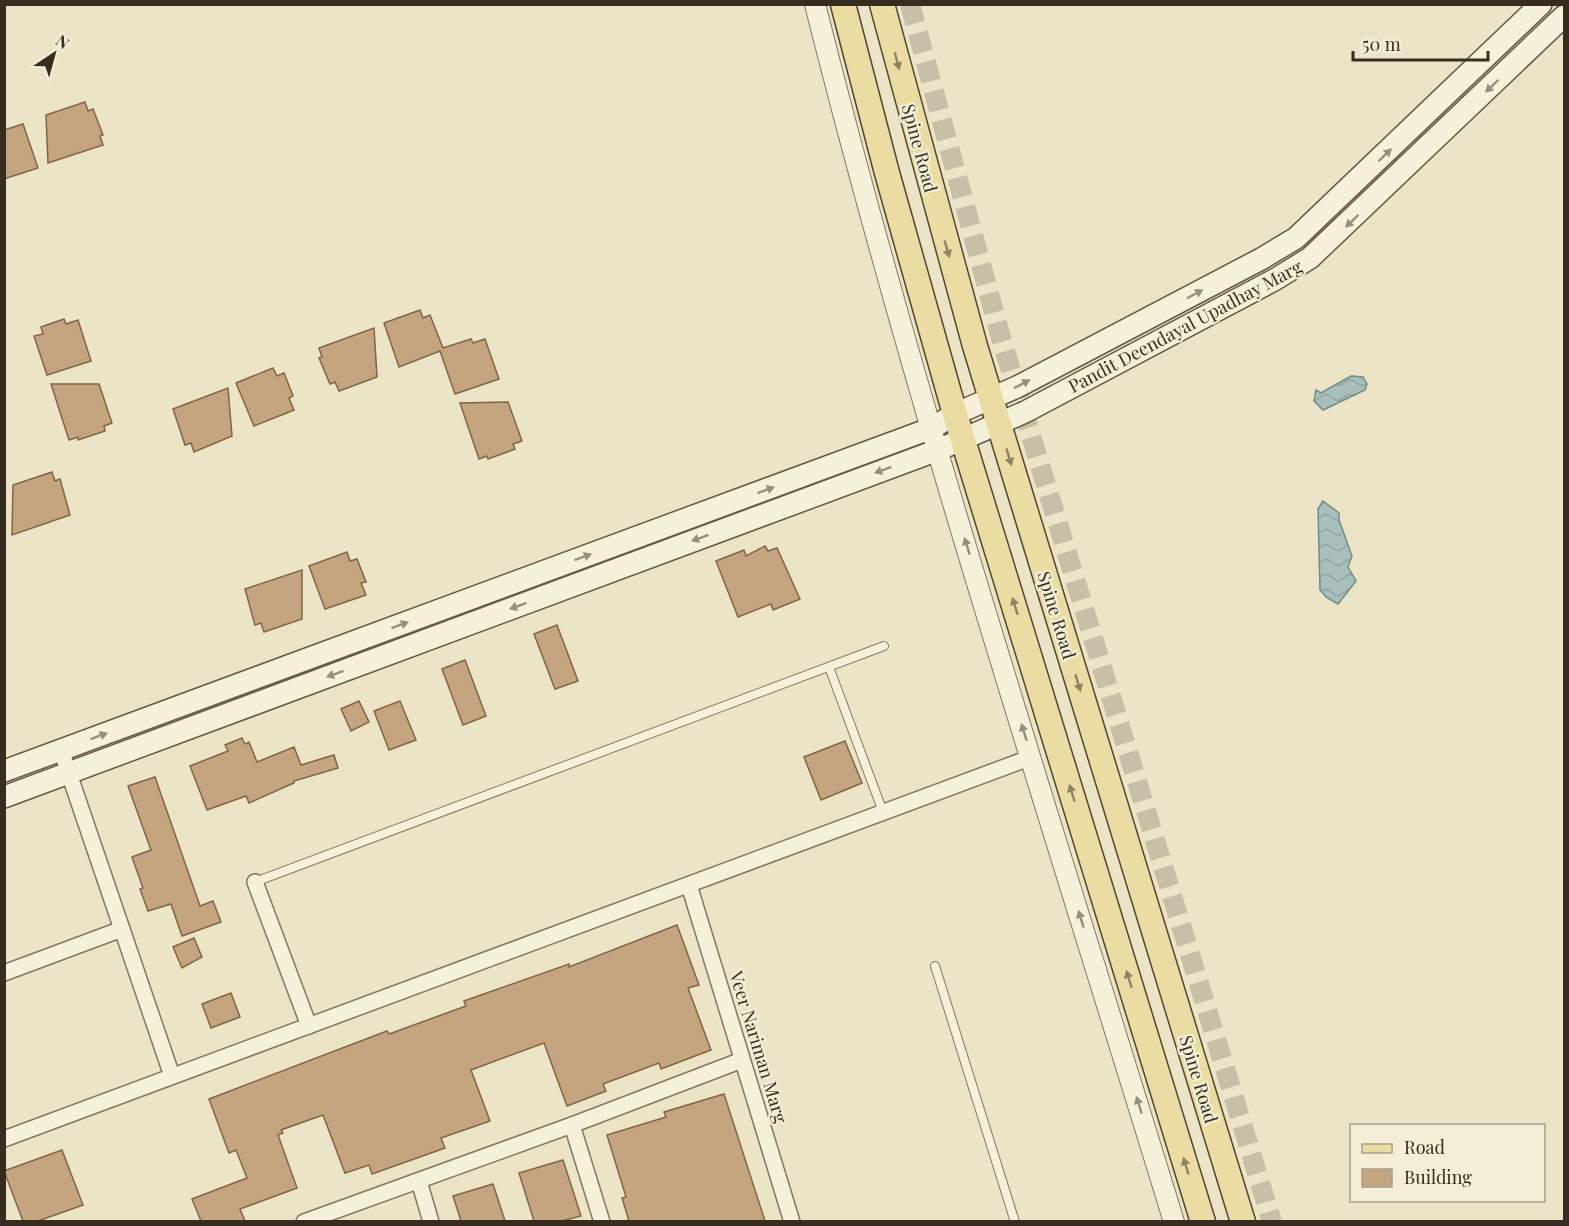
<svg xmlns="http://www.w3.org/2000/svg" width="1569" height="1226" font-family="'Playfair Display',serif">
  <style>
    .water { fill: url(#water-waves); stroke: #6f8c88; stroke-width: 1.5 }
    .building { fill: #c5a580; stroke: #826446; stroke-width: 1.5 }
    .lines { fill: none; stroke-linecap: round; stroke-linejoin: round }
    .tertiary-tunnel { stroke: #c7bfa6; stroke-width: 20; stroke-dasharray: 20 10; stroke-linecap: butt }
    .service-casing { stroke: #85775e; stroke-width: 10 }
    .minor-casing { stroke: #85775e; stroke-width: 18 }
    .tertiary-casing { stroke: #85775e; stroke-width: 22 }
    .secondary-casing { stroke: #675841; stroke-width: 24 }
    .primary-casing { stroke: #534532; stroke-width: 27 }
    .service { stroke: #f6f1da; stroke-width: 8 }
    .minor { stroke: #f6f1da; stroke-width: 15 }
    .tertiary { stroke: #f6f1da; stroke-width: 20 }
    .secondary { stroke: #f6f1da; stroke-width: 21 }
    .primary { stroke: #eadca3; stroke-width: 24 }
    .oneway { fill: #908462 }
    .oneway2 { fill: #968f7d }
    .labels { text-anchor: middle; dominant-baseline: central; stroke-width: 4.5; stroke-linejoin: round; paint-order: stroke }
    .street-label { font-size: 18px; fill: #362d20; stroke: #f3eed6 }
  </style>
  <defs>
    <pattern id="water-waves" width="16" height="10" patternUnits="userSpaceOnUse" patternTransform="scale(1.5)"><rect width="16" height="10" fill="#a8bfbb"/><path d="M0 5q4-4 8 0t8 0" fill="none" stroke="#91a4a0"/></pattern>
  </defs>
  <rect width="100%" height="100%" fill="#ebe4c7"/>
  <!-- water -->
  <g class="water">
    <polygon points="1351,376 1363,377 1367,384 1365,390 1323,410 1314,401 1316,390 1321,393"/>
    <polygon points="1323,501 1339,513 1339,520 1352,556 1348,567 1356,581 1338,604 1326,597 1320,590 1318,509"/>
  </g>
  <!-- building -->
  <g class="building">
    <polygon points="85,102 88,111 93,109 103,135 100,136 103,145 48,163 46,115"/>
    <polygon points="23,124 38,168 4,179 4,130"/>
    <polygon points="420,310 423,318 430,315 443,348 471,339 473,343 485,339 499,379 455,394 440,351 399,367 384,323"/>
    <polygon points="64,319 66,324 78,320 91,361 47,375 34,336 43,334 41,327"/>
    <polygon points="374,328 377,377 339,391 335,382 330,384 319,358 322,357 319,348"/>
    <polygon points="273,368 277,376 284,373 293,396 289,398 294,410 254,426 236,383"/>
    <polygon points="51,384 99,384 112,423 104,426 105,431 78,440 78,437 69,440"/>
    <polygon points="228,388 232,436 194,452 191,443 185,445 173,409"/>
    <polygon points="508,402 522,441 513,444 515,449 488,459 487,456 479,459 460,403"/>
    <polygon points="52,472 55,481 60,479 70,515 12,535 13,485"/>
    <polygon points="765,546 768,551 777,548 800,599 773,610 771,604 738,617 716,561 744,550 746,556"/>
    <polygon points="347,552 350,561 357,559 366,582 361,583 366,595 325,609 309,566"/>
    <polygon points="302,570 302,619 264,632 261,623 255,625 245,589"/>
    <polygon points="557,625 578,681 555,689 534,634"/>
    <polygon points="465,660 486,716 463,725 442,669"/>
    <polygon points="359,701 369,722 351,731 341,709"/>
    <polygon points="400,701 416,740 389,750 374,711"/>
    <polygon points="242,738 245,744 249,742 257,762 294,747 301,765 334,755 338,768 294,781 294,783 249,803 246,796 207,810 190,766 228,751 225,745"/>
    <polygon points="845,741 862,783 821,800 804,757"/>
    <polygon points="155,777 200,906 213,901 221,922 182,936 171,904 148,911 140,889 143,888 132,857 151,850 128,786"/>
    <polygon points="677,925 699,985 688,988 711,1050 661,1069 659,1063 603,1084 606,1091 567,1106 544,1043 471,1070 490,1121 441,1138 445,1148 372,1174 369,1165 345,1173 323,1115 281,1130 283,1133 278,1135 297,1188 240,1209 245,1221 201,1221 192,1199 247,1178 236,1150 229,1153 209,1099 387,1031 389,1034 466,1006 464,1001 569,964 569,967"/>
    <polygon points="194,938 202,957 182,968 173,947"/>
    <polygon points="231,993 240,1017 211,1028 202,1004"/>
    <polygon points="724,1094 765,1221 629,1221 622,1198 626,1197 607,1135 666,1117 664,1112"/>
    <polygon points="62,1150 83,1205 38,1221 23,1221 4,1171"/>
    <polygon points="563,1160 581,1216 562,1221 534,1221 519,1173"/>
    <polygon points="493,1184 505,1221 461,1221 453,1196"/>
  </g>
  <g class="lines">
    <!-- tertiary-tunnel -->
    <polyline class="tertiary-tunnel" points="910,4 1001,338 1272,1222"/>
    <!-- service casing -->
    <g class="service-casing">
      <g id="service">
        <polyline points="829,667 883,812"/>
        <polyline points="255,882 884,646"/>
        <polyline points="935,966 1015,1222"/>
      </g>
    </g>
    <!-- minor casing -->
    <g class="minor-casing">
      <g id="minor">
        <polyline points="61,750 172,1076"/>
        <polyline points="255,882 309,1026"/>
        <polyline points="689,885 792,1222"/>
        <polyline points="4,973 122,929"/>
        <polyline points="572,1125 602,1222"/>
        <polyline points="4,1139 1032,757"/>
        <polyline points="419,1181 431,1222"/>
        <polyline points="304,1222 572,1125 742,1060"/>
      </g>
    </g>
    <!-- tertiary casing -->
    <g class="tertiary-casing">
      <path id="tertiary" d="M815,4C918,415 1050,817 1174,1222"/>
    </g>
    <!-- secondary casing -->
    <g class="secondary-casing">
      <g id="secondary">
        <polyline points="4,771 932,428 955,414 1017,387 1261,259 1296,238 1541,4"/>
        <polyline points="4,797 938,450 1025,412 1274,280 1310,258 1564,16"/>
      </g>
    </g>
    <!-- primary casing -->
    <g class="primary-casing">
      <g id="primary">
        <polyline points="843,4 887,173 955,414 1203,1222"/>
        <polyline points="882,4 975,346 1243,1222"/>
      </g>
    </g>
    <!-- service -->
    <use href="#service" class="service"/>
    <!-- minor -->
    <use href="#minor" class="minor"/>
    <!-- tertiary -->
    <use href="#tertiary" class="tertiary"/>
    <!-- secondary -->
    <use href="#secondary" class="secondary"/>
    <!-- primary -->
    <use href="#primary" class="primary"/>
  </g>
  <!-- one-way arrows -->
  <defs><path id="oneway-solid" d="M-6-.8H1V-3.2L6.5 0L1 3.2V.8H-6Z" transform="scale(1.5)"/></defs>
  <g class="oneway">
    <use href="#oneway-solid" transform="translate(897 61) rotate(75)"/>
    <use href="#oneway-solid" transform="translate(947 249) rotate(74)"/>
    <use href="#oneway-solid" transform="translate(1009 457) rotate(73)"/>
    <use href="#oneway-solid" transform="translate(1015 606) rotate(-107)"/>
    <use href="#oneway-solid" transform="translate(1078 683) rotate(73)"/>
    <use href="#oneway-solid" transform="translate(1072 793) rotate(-107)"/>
    <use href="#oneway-solid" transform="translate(1129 979) rotate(-107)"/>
    <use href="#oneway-solid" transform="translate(1186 1166) rotate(-107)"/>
  </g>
  <g class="oneway2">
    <use href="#oneway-solid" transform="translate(1492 86) rotate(136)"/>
    <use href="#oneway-solid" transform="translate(1385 155) rotate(-44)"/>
    <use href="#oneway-solid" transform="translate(1352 221) rotate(136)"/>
    <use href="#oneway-solid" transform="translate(1195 294) rotate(-28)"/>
    <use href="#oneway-solid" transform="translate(1022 384) rotate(-27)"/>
    <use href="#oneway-solid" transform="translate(883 470) rotate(160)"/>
    <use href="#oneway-solid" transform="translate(766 490) rotate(-20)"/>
    <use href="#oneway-solid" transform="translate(700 538) rotate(160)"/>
    <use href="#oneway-solid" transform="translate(967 546) rotate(-107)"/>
    <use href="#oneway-solid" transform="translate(583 557) rotate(-20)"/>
    <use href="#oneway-solid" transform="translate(518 606) rotate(160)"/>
    <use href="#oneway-solid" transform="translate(400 625) rotate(-20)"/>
    <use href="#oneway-solid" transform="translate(335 674) rotate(160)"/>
    <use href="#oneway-solid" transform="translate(1024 732) rotate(-107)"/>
    <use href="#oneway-solid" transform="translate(99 736) rotate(-20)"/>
    <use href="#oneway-solid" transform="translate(1081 919) rotate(-107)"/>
    <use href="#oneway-solid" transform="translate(1139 1105) rotate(-107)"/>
  </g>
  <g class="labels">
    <!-- street labels -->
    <g class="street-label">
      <text transform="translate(920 148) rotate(75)">Spine Road</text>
      <text transform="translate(1185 326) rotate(-28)">Pandit Deendayal Upadhay Marg</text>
      <text transform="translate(1057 615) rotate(73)">Spine Road</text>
      <text transform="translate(759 1047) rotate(73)">Veer Nariman Marg</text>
      <text transform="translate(1199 1079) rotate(73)">Spine Road</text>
    </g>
  </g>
  <!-- border -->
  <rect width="1569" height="1226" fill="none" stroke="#362d20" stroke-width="12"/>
  <!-- legend -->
  <rect x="1350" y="1124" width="195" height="78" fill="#f3eed6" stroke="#a7a18d" stroke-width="1.5"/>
  <rect x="1362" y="1144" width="30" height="9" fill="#eadca3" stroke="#a7a18d" stroke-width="1.5"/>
  <text x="1404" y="1154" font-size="18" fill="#362d20">Road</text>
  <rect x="1362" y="1169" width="30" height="18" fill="#c5a580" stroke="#a7a18d" stroke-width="1.5"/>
  <text x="1404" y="1184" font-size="18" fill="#362d20">Building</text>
  <!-- north arrow -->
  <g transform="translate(54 54) rotate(36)" stroke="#f3eed6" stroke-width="4.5" paint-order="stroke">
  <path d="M0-4.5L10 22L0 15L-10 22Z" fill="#362d20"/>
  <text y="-9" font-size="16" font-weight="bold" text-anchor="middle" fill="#362d20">N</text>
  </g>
  <!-- scale -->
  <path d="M1353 51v9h135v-9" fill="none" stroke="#362d20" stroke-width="3"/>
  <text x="1362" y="51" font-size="18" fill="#362d20" stroke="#f3eed6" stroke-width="4.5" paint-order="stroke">50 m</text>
</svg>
